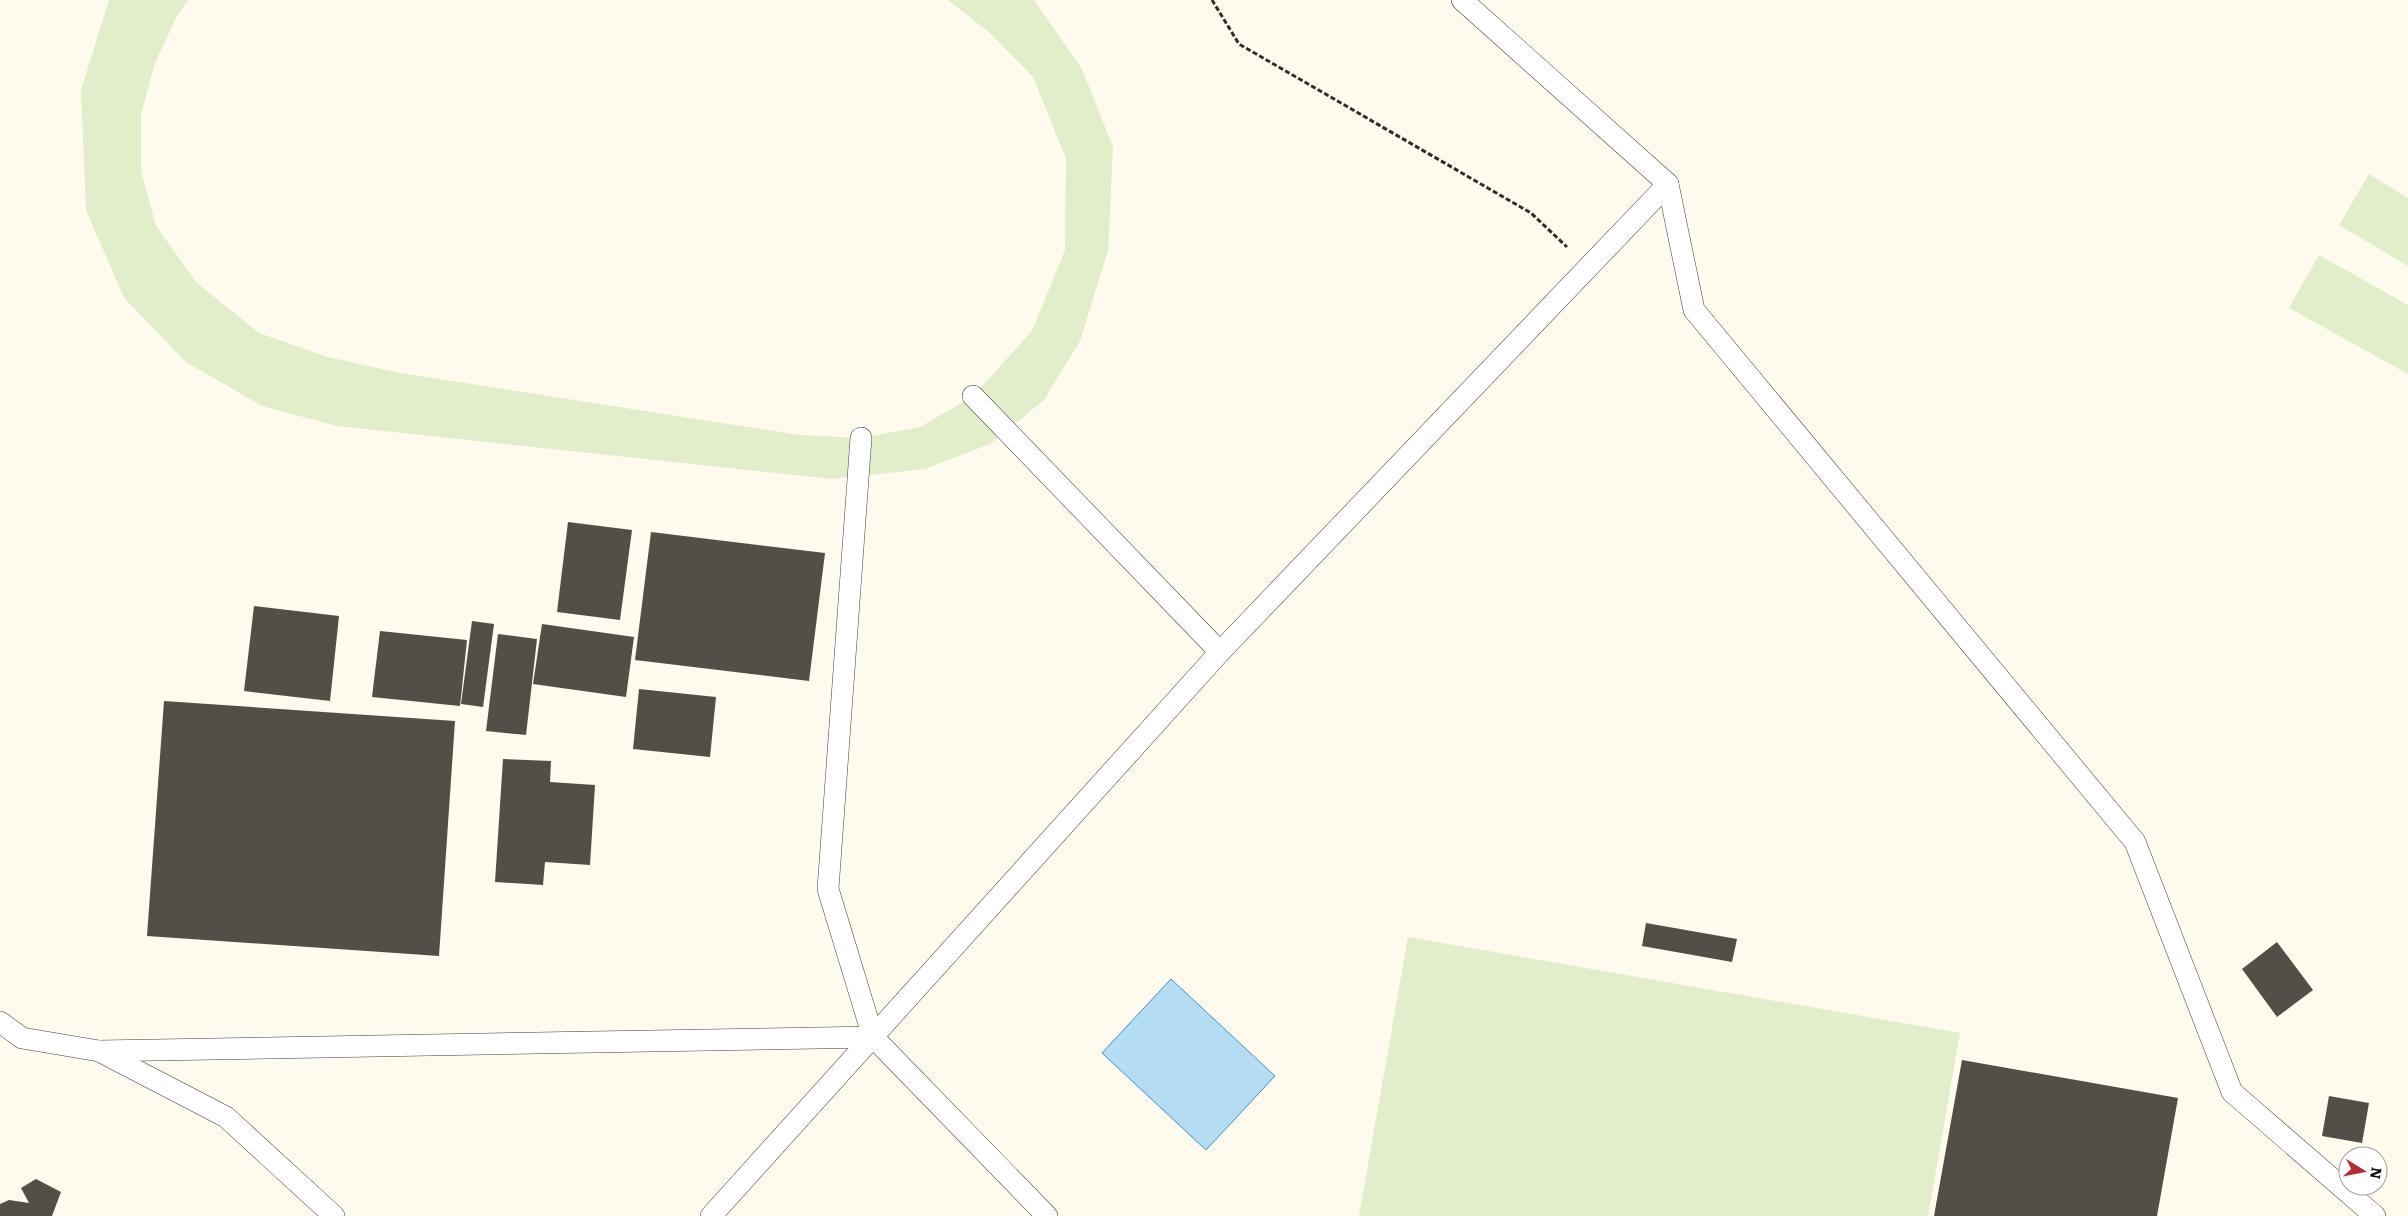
<svg xmlns="http://www.w3.org/2000/svg" width="2408" height="1216" font-family="Literata,serif">
  <style>
    .pitch { fill: #e2eeca }
    .water { fill: #b4dcf2; stroke: #3f92c5 }
    .building { fill: #544e49 }
    .lines { fill: none; stroke-linecap: round; stroke-linejoin: round }
    .lane-casing { stroke: #3f3f3f; stroke-width: 22 }
    .path { stroke: #2e2e2e; stroke-width: 3; stroke-dasharray: 5 2.5; stroke-linecap: butt }
    .lane { stroke: #fff; stroke-width: 21 }
  </style>
  <rect width="100%" height="100%" fill="#fefaed"/>
  <!-- pitch -->
  <g class="pitch">
    <polygon points="109,0 188,0 177,16 155,63 141,114 141,171 156,226 197,283 259,333 328,357 400,373 800,435 861,438 920,427 973,396 1032,331 1065,250 1066,159 1033,77 991,34 948,0 1034,0 1082,69 1113,147 1108,251 1080,341 1044,400 990,444 925,469 832,479 337,426 262,406 186,362 124,298 86,210 81,90"/>
    <polygon points="2369,174 2408,198 2408,266 2339,225"/>
    <polygon points="2319,255 2408,305 2408,374 2289,308"/>
    <polygon points="1408,937 1960,1033 1928,1216 1359,1216"/>
  </g>
  <!-- water -->
  <polygon class="water" points="1171,979 1275,1076 1206,1150 1102,1053"/>
  <!-- building -->
  <g class="building">
    <polygon points="568,522 632,530 620,620 557,612"/>
    <polygon points="651,532 825,553 809,681 635,660"/>
    <polygon points="254,606 339,616 330,701 244,691"/>
    <polygon points="472,621 494,624 483,707 461,704"/>
    <polygon points="542,624 634,637 626,697 533,684"/>
    <polygon points="380,631 467,640 460,706 372,697"/>
    <polygon points="498,634 537,639 526,735 486,731"/>
    <polygon points="639,689 716,697 710,757 633,749"/>
    <polygon points="164,701 455,721 439,956 147,936"/>
    <polygon points="503,759 551,761 550,782 595,785 590,865 545,862 543,885 495,882"/>
    <polygon points="1646,923 1737,939 1732,962 1642,946"/>
    <polygon points="2277,942 2313,990 2277,1017 2242,969"/>
    <polygon points="1962,1060 2178,1098 2157,1216 1934,1216"/>
    <polygon points="2329,1096 2369,1103 2362,1143 2322,1136"/>
    <polygon points="36,1179 61,1192 52,1216 0,1216 0,1204 9,1200 29,1203 21,1188"/>
  </g>
  <g class="lines">
    <!-- lane casing -->
    <g class="lane-casing">
      <g id="lane">
        <polyline points="1462,0 1668,184 1694,310 2135,842 2232,1092 2375,1216"/>
        <polyline points="973,396 1220,652"/>
        <polyline points="861,438 828,889 873,1037 1047,1216"/>
        <polyline points="0,1022 22,1038 99,1051 226,1117 334,1216"/>
        <polyline points="99,1051 873,1037"/>
        <polyline points="711,1216 1220,652 1668,184"/>
      </g>
    </g>
    <!-- path -->
    <polyline class="path" points="1212,0 1239,44 1531,213 1567,247"/>
    <!-- lane -->
    <use href="#lane" class="lane"/>
  </g>
  <!-- north arrow -->
  <g transform="translate(2363 1171) rotate(100)"><circle r="24" fill="#ffffff" stroke="#9e9e9e"/>
  <path d="M0-4L9 19L0 12L-9 19Z" fill="#b42c35"/>
  <text y="-8" font-size="14" font-weight="bold" text-anchor="middle" fill="#0c0c0c">N</text>
  </g>
</svg>
